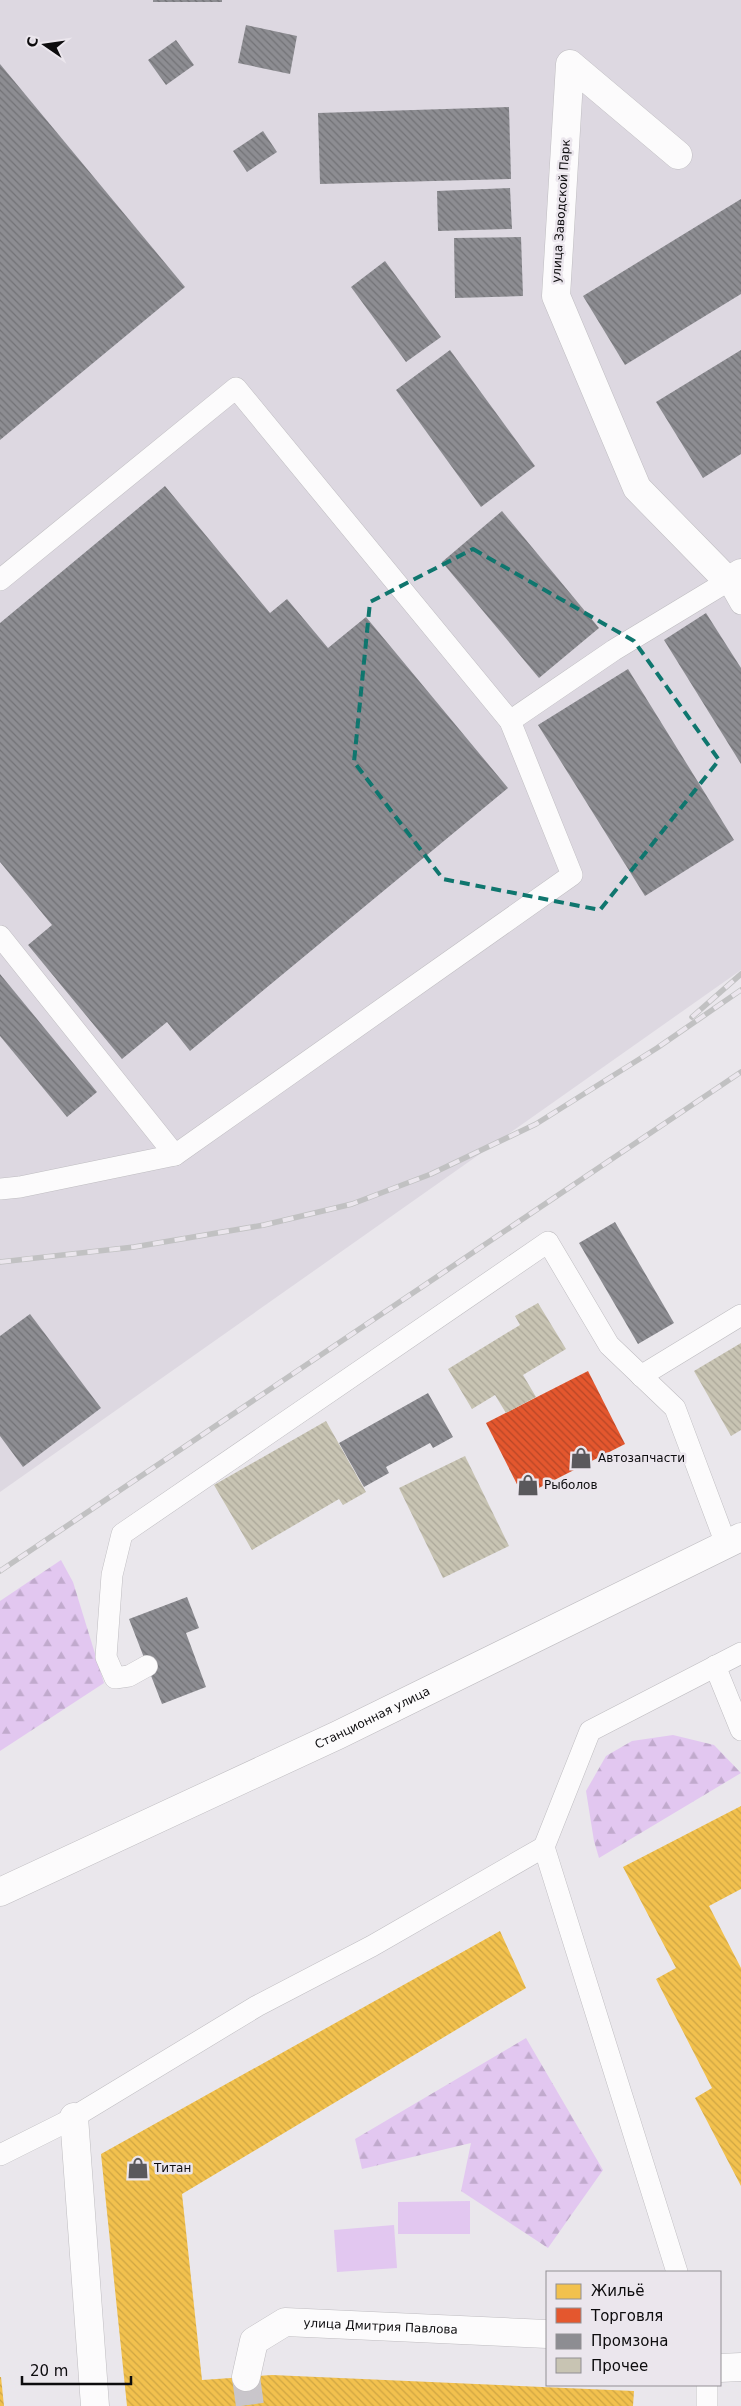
<svg xmlns="http://www.w3.org/2000/svg" width="741" height="2406" font-family="'DejaVu Sans',sans-serif">
  <style>
    .built { fill: #ddd8e1 }
    .forest { fill: url(#forest-firs) }
    .pitch { fill: #e2c7f0 }
    .homes { fill: url(#homes-back-hatch) }
    .shops { fill: url(#shops-back-hatch) }
    .industry { fill: url(#industry-back-hatch) }
    .building { fill: url(#building-back-hatch) }
    .lines { fill: none; stroke-linecap: round; stroke-linejoin: round }
    .minor-tunnel { stroke: #c9c6cb; stroke-width: 28; stroke-dasharray: 28 14; stroke-linecap: butt }
    .service-casing { stroke: #bfbdc1; stroke-width: 22 }
    .minor-casing { stroke: #bfbdc1; stroke-width: 29 }
    .tertiary-casing { stroke: #bfbdc1; stroke-width: 29 }
    .service { stroke: #fcfbfc; stroke-width: 21 }
    .minor { stroke: #fcfbfc; stroke-width: 28 }
    .tertiary { stroke: #fcfbfc; stroke-width: 28 }
    .rail-casing { stroke: #c1c1c2; stroke-width: 5.5 }
    .rail { stroke: #ebe6ed; stroke-width: 4; stroke-dasharray: 11; stroke-linecap: butt }
    .marked { fill: none; stroke: #0f766e; stroke-width: 4; stroke-dasharray: 10 6; stroke-linejoin: round }
    .labels { text-anchor: middle; dominant-baseline: central; stroke-width: 5; stroke-linejoin: round; paint-order: stroke }
    .street-label { font-size: 12px; fill: #0d0c0e; stroke: #ebe6ed }
    .poi-label { font-size: 12px; fill: #0d0c0e; stroke: #ebe6ed; text-anchor: start }
  </style>
  <defs>
    <pattern id="forest-firs" width="22" height="20" patternUnits="userSpaceOnUse" patternTransform="scale(1.25)"><rect width="22" height="20" fill="#e2c7f0"/><path d="M5 1l3.5 6h-7zM16 11l3.5 6h-7z" fill="#c1aacd"/></pattern>
    <pattern id="homes-back-hatch" width="6" height="6" patternUnits="userSpaceOnUse" patternTransform="scale(1.25)"><rect width="6" height="6" fill="#f2c14e"/><path d="M-1 5l2 2M0 0l6 6M5-1l2 2" fill="none" stroke="#cea543"/></pattern>
    <pattern id="shops-back-hatch" width="6" height="6" patternUnits="userSpaceOnUse" patternTransform="scale(1.25)"><rect width="6" height="6" fill="#e4572e"/><path d="M-1 5l2 2M0 0l6 6M5-1l2 2" fill="none" stroke="#b74626"/></pattern>
    <pattern id="industry-back-hatch" width="6" height="6" patternUnits="userSpaceOnUse" patternTransform="scale(1.25)"><rect width="6" height="6" fill="#8d8d92"/><path d="M-1 5l2 2M0 0l6 6M5-1l2 2" fill="none" stroke="#727276"/></pattern>
    <pattern id="building-back-hatch" width="6" height="6" patternUnits="userSpaceOnUse" patternTransform="scale(1.25)"><rect width="6" height="6" fill="#c8c4b3"/><path d="M-1 5l2 2M0 0l6 6M5-1l2 2" fill="none" stroke="#aba799"/></pattern>
  </defs>
  <rect width="100%" height="100%" fill="#eae7ec"/>
  <!-- built -->
  <polygon class="built" points="0,0 741,0 741,970 0,1492"/>
  <!-- forest -->
  <g class="forest">
    <polygon points="61,1560 73,1582 104,1683 0,1751 0,1601"/>
    <polygon points="673,1735 714,1745 741,1773 599,1858 594,1841 586,1791 606,1756 632,1741"/>
    <polygon points="526,2038 603,2170 548,2248 461,2191 471,2143 362,2169 355,2139"/>
  </g>
  <!-- pitch -->
  <g class="pitch">
    <polygon points="470,2201 470,2234 398,2234 398,2202"/>
    <polygon points="394,2225 397,2268 337,2272 334,2230"/>
  </g>
  <!-- homes -->
  <g class="homes">
    <polygon points="741,1806 741,1889 709,1906 741,1968 741,2186 695,2098 712,2088 656,1979 676,1968 623,1867"/>
    <polygon points="500,1931 526,1988 182,2194 202,2380 272,2375 634,2391 633,2406 127,2406 101,2154"/>
    <polygon points="0,2377 1,2377 4,2406 0,2406"/>
  </g>
  <!-- shops -->
  <polygon class="shops" points="588,1371 625,1444 523,1496 486,1423"/>
  <!-- industry -->
  <g class="industry">
    <rect x="153" y="0" width="69" height="2"/>
    <polygon points="246,25 297,36 290,74 238,63"/>
    <polygon points="176,40 194,65 166,85 148,60"/>
    <polygon points="0,64 185,287 0,440"/>
    <polygon points="509,107 511,179 320,184 318,113"/>
    <polygon points="263,131 277,152 247,172 233,151"/>
    <polygon points="510,188 512,229 438,231 437,191"/>
    <polygon points="741,199 741,294 625,365 583,296"/>
    <polygon points="521,237 523,296 455,298 454,238"/>
    <polygon points="385,261 441,337 406,362 351,287"/>
    <polygon points="450,350 535,466 481,507 396,390"/>
    <polygon points="741,350 741,454 703,478 656,402"/>
    <polygon points="165,486 270,613 287,599 328,648 366,617 508,788 190,1051 167,1022 122,1059 28,945 52,925 0,862 0,623"/>
    <polygon points="502,511 599,628 539,678 442,562"/>
    <polygon points="706,613 741,668 741,764 664,640"/>
    <polygon points="628,669 734,840 645,896 538,725"/>
    <polygon points="0,974 97,1092 67,1117 0,1036"/>
    <polygon points="615,1222 674,1323 638,1344 579,1243"/>
    <polygon points="30,1314 101,1408 23,1467 0,1436 0,1336"/>
    <polygon points="428,1393 453,1437 433,1448 430,1443 386,1467 389,1473 364,1487 339,1443"/>
    <polygon points="187,1597 199,1628 186,1633 206,1687 162,1704 129,1619"/>
  </g>
  <!-- building -->
  <g class="building">
    <polygon points="538,1303 566,1349 523,1375 536,1397 506,1413 495,1395 472,1409 448,1369 520,1325 515,1316"/>
    <polygon points="741,1343 741,1430 731,1436 694,1371"/>
    <polygon points="326,1421 366,1492 343,1505 339,1499 252,1550 214,1485"/>
    <polygon points="465,1456 509,1546 443,1578 399,1488"/>
  </g>
  <g class="lines">
    <!-- minor-tunnel -->
    <polyline class="minor-tunnel" points="246,2377 250,2406"/>
    <!-- service casing -->
    <g class="service-casing">
      <g id="service">
        <polyline points="0,580 236,388 510,721 572,875 175,1155 0,936"/>
        <polyline points="510,721 614,650 728,581 741,604"/>
        <polyline points="0,1189 20,1187 175,1155"/>
        <polyline points="641,1376 741,1315"/>
        <polyline points="147,1666 129,1676 115,1678 106,1657 112,1575 122,1534 548,1242 609,1345 675,1408 726,1544"/>
        <polyline points="715,1666 741,1730"/>
        <polyline points="0,2155 64,2123 257,2006 372,1946 544,1847"/>
        <polyline points="677,2272 544,1847 590,1731 741,1653"/>
        <polyline points="707,2406 707,2385"/>
      </g>
    </g>
    <!-- minor casing -->
    <g class="minor-casing">
      <g id="minor">
        <polyline points="678,155 570,64 556,296 637,488 728,581 741,573"/>
        <polyline points="74,2117 95,2406"/>
        <polyline points="720,2368 741,2367"/>
        <path id="s1" d="M246,2377L254,2341L285,2322L547,2334"/>
      </g>
    </g>
    <!-- tertiary casing -->
    <g class="tertiary-casing">
      <g id="tertiary">
        <path id="s2" d="M0,1892L338,1735L741,1537"/>
      </g>
    </g>
    <!-- service -->
    <use href="#service" class="service"/>
    <!-- minor -->
    <use href="#minor" class="minor"/>
    <!-- tertiary -->
    <use href="#tertiary" class="tertiary"/>
    <!-- rail casing -->
    <g class="rail-casing">
      <g id="rail">
        <polyline points="692,1017 741,974"/>
        <polyline points="0,1262 134,1247 264,1225 352,1204 431,1174 536,1124 657,1048 741,990"/>
        <polyline points="0,1571 741,1072"/>
      </g>
    </g>
    <!-- rail -->
    <use href="#rail" class="rail"/>
  </g>
  <!-- marked area -->
  <path class="marked" d="M473,549L634,641L719,760L600,910L443,879L354,762L370,602Z"/>
  <!-- icons -->
  <defs>
    <g id="shop-bare" transform="scale(1.725)"><path d="M-5-2.5h2.3a2.7 3.5 0 0 1 5.4 0H5L5.5 6h-11ZM-1.5-2.5h3a1.5 2.3 0 0 0-3 0Z" fill="#5a595c" stroke="#ebe6ed" stroke-width="2.5" paint-order="stroke"/></g>
  </defs>
  <g fill-rule="evenodd">
    <use href="#shop-bare" x="581" y="1458"/>
    <use href="#shop-bare" x="528" y="1485"/>
    <use href="#shop-bare" x="138" y="2168"/>
  </g>
  <g class="labels">
    <!-- street labels -->
    <g class="street-label">
      <text transform="translate(561 211) rotate(-86)">улица Заводской Парк</text>
      <text stroke="none"><textPath href="#s2" startOffset="411">Станционная улица</textPath></text>
      <text stroke="none"><textPath href="#s1" startOffset="169">улица Дмитрия Павлова</textPath></text>
    </g>
    <!-- poi labels -->
    <g class="poi-label">
      <text x="598" y="1458">Автозапчасти</text>
      <text x="544" y="1485">Рыболов</text>
      <text x="154" y="2168">Титан</text>
    </g>
  </g>
  <!-- legend -->
  <rect x="546" y="2271" width="175" height="115" fill="#ebe6ed" stroke="#928f94"/>
  <rect x="556" y="2284" width="25" height="15" fill="#f2c14e" stroke="#928f94"/>
  <text x="591" y="2296" font-size="15" fill="#0d0c0e">Жильё</text>
  <rect x="556" y="2308" width="25" height="15" fill="#e4572e" stroke="#928f94"/>
  <text x="591" y="2321" font-size="15" fill="#0d0c0e">Торговля</text>
  <rect x="556" y="2334" width="25" height="15" fill="#8d8d92" stroke="#928f94"/>
  <text x="591" y="2346" font-size="15" fill="#0d0c0e">Промзона</text>
  <rect x="556" y="2358" width="25" height="15" fill="#c8c4b3" stroke="#928f94"/>
  <text x="591" y="2371" font-size="15" fill="#0d0c0e">Прочее</text>
  <!-- north arrow -->
  <g transform="translate(45 45) rotate(283)" stroke="#ebe6ed" stroke-width="4" paint-order="stroke">
  <path d="M0-4L9 19L0 12L-9 19Z" fill="#0d0c0e"/>
  <text y="-8" font-size="14" font-weight="bold" text-anchor="middle" fill="#0d0c0e">С</text>
  </g>
  <!-- scale -->
  <path d="M22 2376v8h109v-8" fill="none" stroke="#0d0c0e" stroke-width="2.5"/>
  <text x="30" y="2376" font-size="15" fill="#0d0c0e" stroke="#ebe6ed" stroke-width="4" paint-order="stroke">20 m</text>
</svg>
